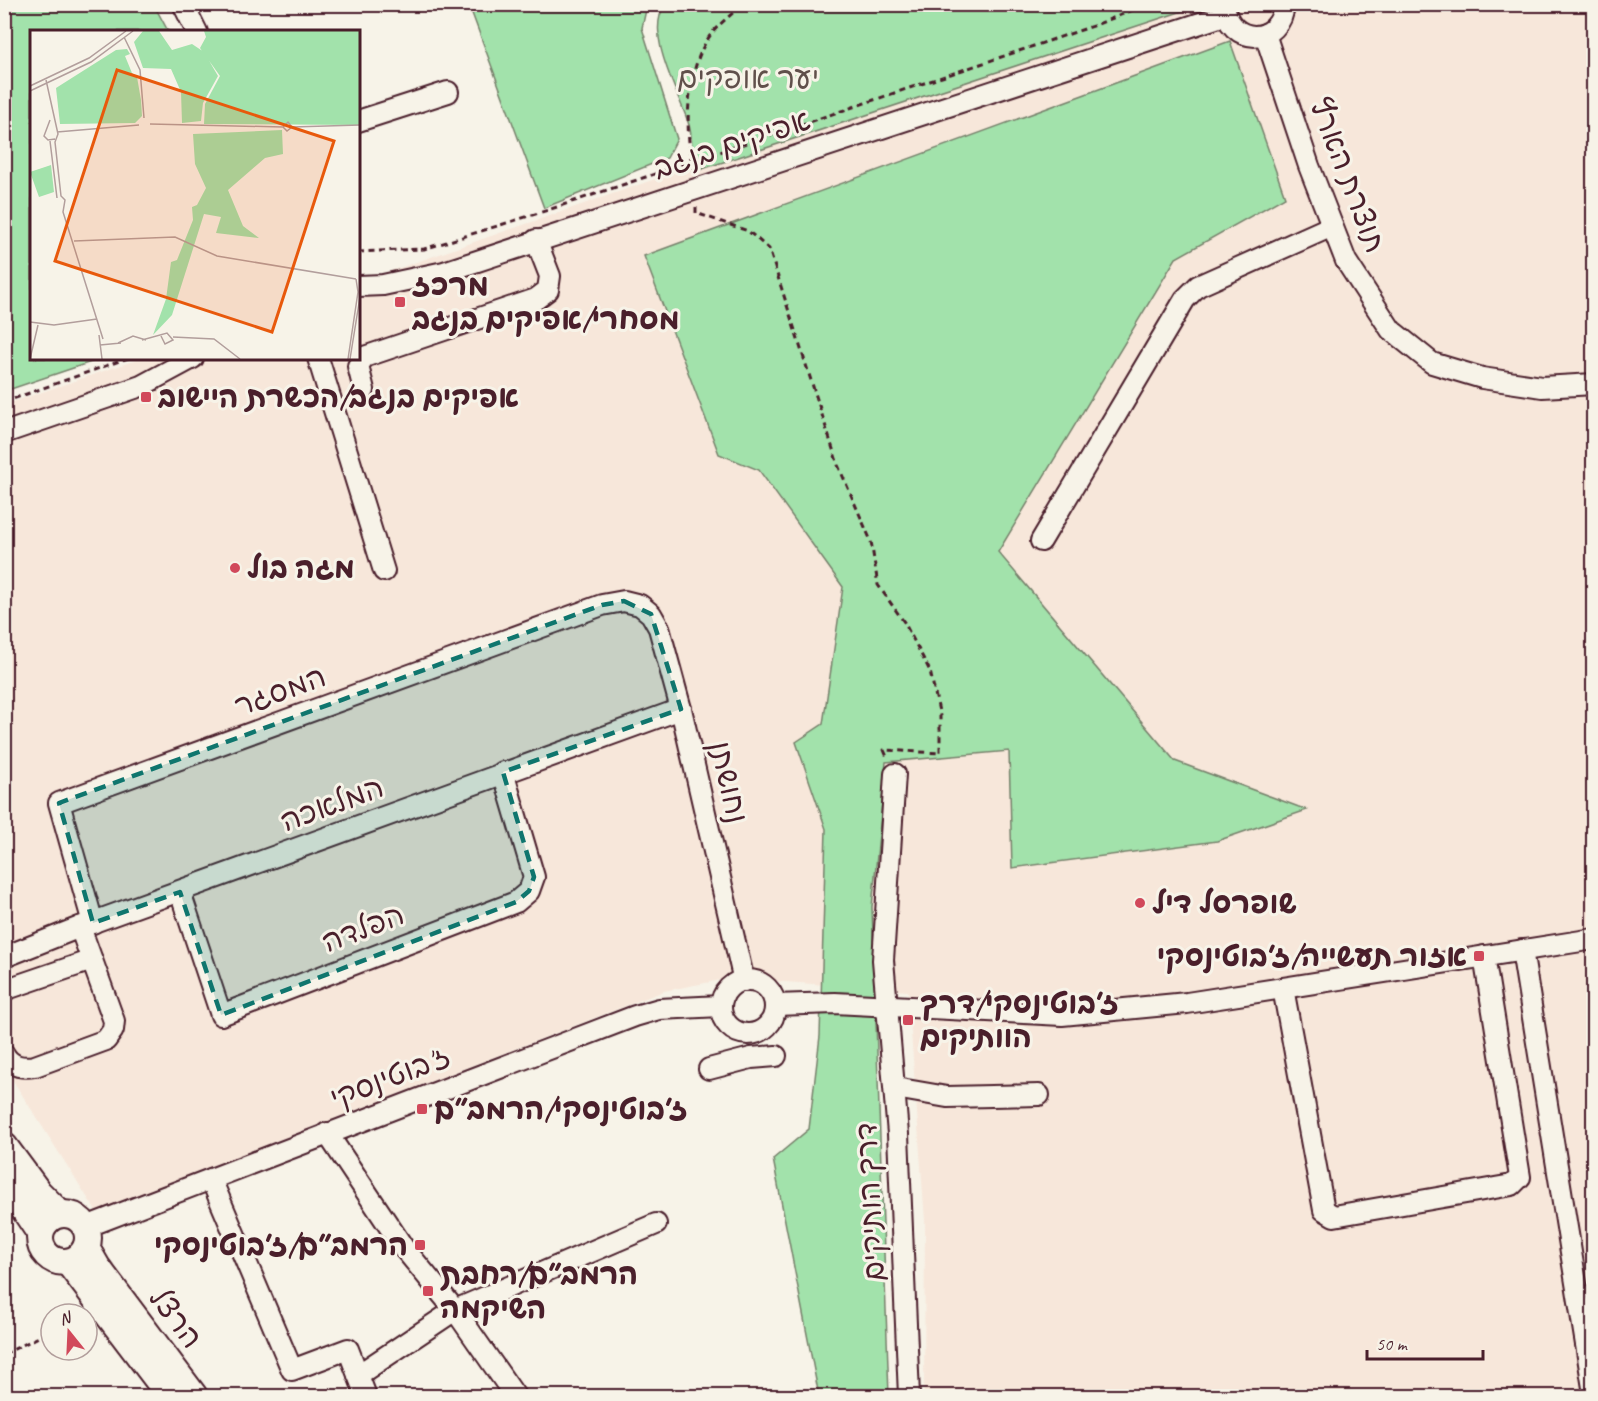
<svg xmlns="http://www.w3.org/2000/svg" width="1598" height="1401" font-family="Caveat,'Playpen Sans Hebrew',sans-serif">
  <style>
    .built { fill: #f7e7da }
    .green { fill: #a2e2ab; stroke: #76806b; stroke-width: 1.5 }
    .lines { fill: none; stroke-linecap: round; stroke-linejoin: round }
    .minor-casing { stroke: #4a1f2b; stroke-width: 24 }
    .major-casing { stroke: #4a1f2b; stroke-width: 30 }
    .path { stroke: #4a1f2b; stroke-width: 3; stroke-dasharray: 6 4.5; stroke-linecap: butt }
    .minor { stroke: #f7f3e8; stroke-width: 20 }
    .major { stroke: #f7f3e8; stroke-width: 26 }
    .marked { fill: #0f766e; fill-opacity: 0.2; stroke: #0f766e; stroke-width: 4.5; stroke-dasharray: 12 8; stroke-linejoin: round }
    .poi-dot { fill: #d1495b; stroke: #f7f3e8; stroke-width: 2 }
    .labels { text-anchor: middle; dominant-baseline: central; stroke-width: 6; stroke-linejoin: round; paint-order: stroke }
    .park-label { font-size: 30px; fill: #60504b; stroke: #f7f3e8 }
    .street-label { font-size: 30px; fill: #4a1f2b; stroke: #f7f3e8 }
    .poi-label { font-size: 30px; font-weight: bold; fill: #4a1f2b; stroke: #f7f3e8; text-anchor: start }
    .inset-road { fill: none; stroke: #b29e9c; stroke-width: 1.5 }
    .view { fill: #e8590c; fill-opacity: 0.15; stroke: #e8590c; stroke-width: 3 }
    .inset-edge { fill: none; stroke: #4a1f2b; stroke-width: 3 }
  </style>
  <rect width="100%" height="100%" fill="#f7f3e8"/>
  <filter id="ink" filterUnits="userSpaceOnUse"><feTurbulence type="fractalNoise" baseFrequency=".0167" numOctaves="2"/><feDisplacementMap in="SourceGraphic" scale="12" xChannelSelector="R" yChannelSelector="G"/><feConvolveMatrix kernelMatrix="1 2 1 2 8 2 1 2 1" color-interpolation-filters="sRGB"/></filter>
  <g filter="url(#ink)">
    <!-- built -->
    <polygon class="built" points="1156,5 1593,5 1593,1396 924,1396 925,1221 908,991 731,978 664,991 96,1211 5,1068 4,405 139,359 358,358 359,282"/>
    <!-- green -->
    <g class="green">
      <polygon points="4,5 154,5 168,31 32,32 32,358 100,359 5,391"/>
      <polygon points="469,5 647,5 642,28 677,139 667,158 544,208"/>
      <path d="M665,5V4L1201,5L693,172C692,157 693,139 689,125C679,93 644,34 665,5Z"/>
      <polygon points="1230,41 1285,197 1176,258 998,552 1175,761 1307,810 1217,841 1012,868 1009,751 886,762 872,907 889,1396 819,1396 773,1159 809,1129 820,1036 826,829 796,742 823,724 843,587 759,470 719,454 644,256"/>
    </g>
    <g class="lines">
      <!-- minor casing -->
      <g class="minor-casing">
        <g id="minor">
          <polyline points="183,4 197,32"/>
          <path d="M1224,4C1228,47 1282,46 1284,4"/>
          <polyline points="1265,34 1309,166 1346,261 1391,330 1432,363 1482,378 1542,387 1594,384"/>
          <polyline points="358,121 448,92"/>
          <polyline points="358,286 383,285 444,272 1225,15"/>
          <polyline points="318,358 384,571"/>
          <polyline points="364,390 358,366 364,357 536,299 548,290 550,276 536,240"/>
          <polyline points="4,433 141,386 193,358"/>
          <polyline points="1041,541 1185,299 1198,286 1332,226"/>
          <polyline points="895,774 883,960 898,1134 909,1396"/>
          <polyline points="180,892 221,1015 516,902 529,891 534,877 503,772"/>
          <polyline points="93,923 59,803 602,605 624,601 640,605 651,614 659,628 681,709 744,981"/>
          <polyline points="1522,950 1594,1394"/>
          <polyline points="4,957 80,927 681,709"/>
          <circle cx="748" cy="1007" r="27"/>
          <polyline points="1283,988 1324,1210 1334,1216 1512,1185 1520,1177 1484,956"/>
          <polyline points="4,990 92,960"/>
          <polyline points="775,1005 835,1003 1062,1015 1187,1003 1594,939"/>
          <path d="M4,1054C11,1067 23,1068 35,1066L106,1040L113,1030L114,1021L80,927"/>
          <polyline points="709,1069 751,1058 776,1056"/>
          <polyline points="895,1088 947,1097 1039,1095"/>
          <polyline points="327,1133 403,1247 455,1310 515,1396"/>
          <polyline points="211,1179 292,1370 348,1349 366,1396"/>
          <polyline points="86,1227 635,1016 659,1009 721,1006"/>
          <polyline points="358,1375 455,1310 656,1224"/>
        </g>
      </g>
      <!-- major casing -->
      <g class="major-casing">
        <g id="major">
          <polyline points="4,1146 38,1192 60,1214"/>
          <polyline points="4,1179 40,1233"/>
          <circle cx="64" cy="1238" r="24"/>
          <polyline points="86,1248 97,1267 194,1396"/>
          <polyline points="68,1262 170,1396"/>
        </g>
      </g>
      <!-- path -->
      <g class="path">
        <path d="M694,173C684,134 685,67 712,33C720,23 733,14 742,4"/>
        <polyline points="696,207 696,213 748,231 769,249 838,465 871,541 878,585 904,622 930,671 940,716 940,753 884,750 888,759"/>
        <polyline points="358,252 424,249 548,210 1093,26 1148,4"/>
        <polyline points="4,402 128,358"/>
        <polyline points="4,1354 51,1331"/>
      </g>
      <!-- minor -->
      <use href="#minor" class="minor"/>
      <!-- major -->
      <use href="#major" class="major"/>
    </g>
  </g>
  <!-- marked area -->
  <path class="marked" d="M624,601L651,614L681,709L503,772L534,877L529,891L516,902L221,1015L180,892L93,923L59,803L602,605Z"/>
  <!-- markers -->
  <g class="poi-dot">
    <rect x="394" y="296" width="12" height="12" rx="3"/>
    <rect x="140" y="391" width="12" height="12" rx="3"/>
    <circle cx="235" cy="568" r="6"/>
    <circle cx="1140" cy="903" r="6"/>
    <rect x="1473" y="950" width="12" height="12" rx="3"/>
    <rect x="902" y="1014" width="12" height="12" rx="3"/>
    <rect x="416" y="1103" width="12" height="12" rx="3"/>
    <rect x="414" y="1239" width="12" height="12" rx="3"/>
    <rect x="422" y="1285" width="12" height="12" rx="3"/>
  </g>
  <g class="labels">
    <!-- park labels -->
    <g class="park-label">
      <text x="748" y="78">יער אופקים</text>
    </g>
    <!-- street labels -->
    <g class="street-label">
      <text transform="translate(732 144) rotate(-18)">אפיקים בנגב</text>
      <text transform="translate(1348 175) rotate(69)">תוצרת הארץ</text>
      <text transform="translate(280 691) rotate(-20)">המסגר</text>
      <text transform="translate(729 782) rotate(77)">נחושתן</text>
      <text transform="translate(332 804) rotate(-20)">המלאכה</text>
      <text transform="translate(363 928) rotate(-21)">הפלדה</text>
      <text transform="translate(390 1077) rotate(-21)">ז'בוטינסקי</text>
      <text transform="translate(870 1202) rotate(-93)">דרך הותיקים</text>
      <text transform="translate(176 1318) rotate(53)">הרצל</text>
    </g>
    <!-- poi labels -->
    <g class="poi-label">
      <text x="412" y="285">מרכז<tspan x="412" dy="34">מסחרי/אפיקים בנגב</tspan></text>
      <text x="158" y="397">אפיקים בנגב/הכשרת היישוב</text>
      <text x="247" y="568">מגה בול</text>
      <text x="1152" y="903">שופרסל דיל</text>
      <text x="1467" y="956" text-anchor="end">אזור תעשייה/ז׳בוטינסקי</text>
      <text x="920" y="1003">ז׳בוטינסקי/דרך<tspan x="920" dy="34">הוותיקים</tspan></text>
      <text x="434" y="1109">ז׳בוטינסקי/הרמב״ם</text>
      <text x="408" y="1245" text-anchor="end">הרמב״ם/ז׳בוטינסקי</text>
      <text x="440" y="1274">הרמב״ם/רחבת<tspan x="440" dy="34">השיקמה</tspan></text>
    </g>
  </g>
  <!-- overview -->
  <g transform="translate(30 30)">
    <rect width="330" height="330" fill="#f7f3e8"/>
    <path d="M113,1H129L142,20L162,14L174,22L188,46L173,73L171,91L152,93L151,62L141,39L113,38L104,12ZM174,1H330V95L174,94L175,74L190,46L170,18L176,7ZM97,19L100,24L95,26L102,43L107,47L111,70L112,86L105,93L30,94L26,58L86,20ZM252,100L253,124L235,128L198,160L213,196L229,208L186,203L191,187L174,184L142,285L123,305L136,269L141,232L147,230L163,190L162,177L167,175L176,158L165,134L163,104ZM21,135L24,162L9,167L0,142Z" fill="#a2e2ab"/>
    <path class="inset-road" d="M94,7L110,40L114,88M16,50L28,104L25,112L31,166L35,170L33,182L73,309M0,56L59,28L96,1M0,61L61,32L103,1M20,90L14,106L18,110L25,109M120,94L253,97L258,92L262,97M253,97L257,101L262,97L330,95M27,102L109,95M20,111L27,168M44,211L145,207L187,226L326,249M0,292L24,295L67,289M69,305L72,329M143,307L184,309L210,329M112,310L137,303L143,310L135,314L131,306M88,313L103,306L116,310M70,315L91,313M0,329L8,295M318,329L328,262L326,249M320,329L330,267"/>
    <path class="view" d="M87,40L304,111L242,302L25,231Z"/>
    <rect width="330" height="330" class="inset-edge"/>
  </g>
  <!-- margin -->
  <rect width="1598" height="1401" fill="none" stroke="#f7f3e8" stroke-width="24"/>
  <rect x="12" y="12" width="1574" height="1377" fill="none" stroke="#4a1f2b" stroke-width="2" filter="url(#ink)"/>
  <!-- north arrow -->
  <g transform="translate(69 1332) rotate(342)"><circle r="28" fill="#f7f3e8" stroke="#b29e9c" stroke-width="1.5"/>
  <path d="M0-4.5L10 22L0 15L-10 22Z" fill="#d1495b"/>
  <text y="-9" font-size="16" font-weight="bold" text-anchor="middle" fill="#4a1f2b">N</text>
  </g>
  <!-- scale -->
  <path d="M1367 1350v9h116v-9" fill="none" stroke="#4a1f2b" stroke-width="3"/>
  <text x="1376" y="1350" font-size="18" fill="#4a1f2b" stroke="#f7f3e8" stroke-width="4.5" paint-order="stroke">50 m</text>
</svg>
